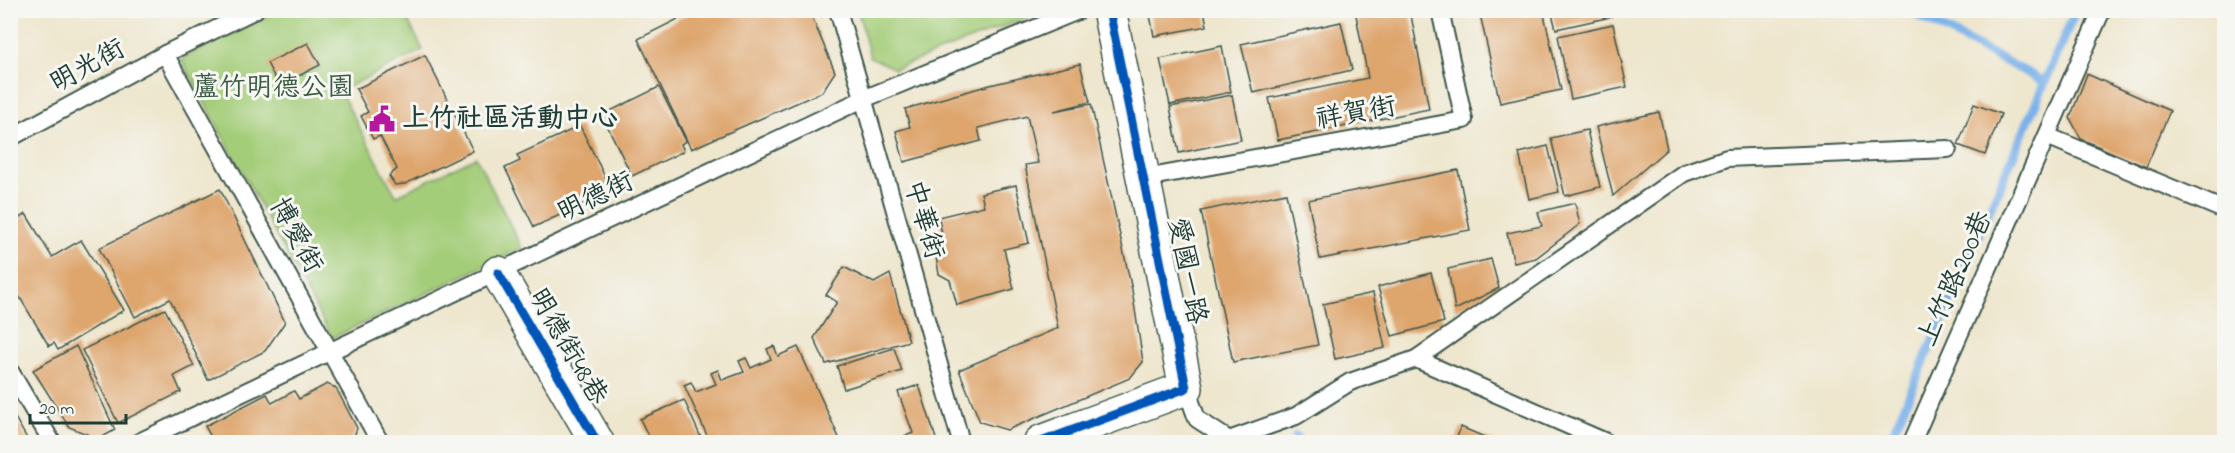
<svg xmlns="http://www.w3.org/2000/svg" width="2235" height="453" font-family="'Indie Flower','LXGW WenKai TC',sans-serif">
  <style>
    .green { fill: #a4cd79; stroke: #628556; stroke-width: 1.5 }
    .lines { fill: none; stroke-linecap: round; stroke-linejoin: round }
    .stream { stroke: #7bb2ea; stroke-width: 9 }
    .building { fill: #dea56d }
    .lane-casing { stroke: #3e564b; stroke-width: 20 }
    .street-casing { stroke: #3e564b; stroke-width: 36 }
    .lane { stroke: #fff; stroke-width: 16 }
    .street { stroke: #fff; stroke-width: 33 }
    .cycleway-casing { stroke: #f6f6f2; stroke-width: 13 }
    .cycleway { stroke: #0057b8; stroke-width: 9 }
    .labels { text-anchor: middle; dominant-baseline: central; stroke-width: 6; stroke-linejoin: round; paint-order: stroke }
    .street-label { font-size: 27px; fill: #1f3d34; stroke: #f6f6f2 }
    .park-label { font-size: 27px; fill: #3a5a42; stroke: #f6f6f2 }
    .poi-label { font-size: 27px; font-weight: bold; fill: #1f3d34; stroke: #f6f6f2; text-anchor: start }
  </style>
  <rect width="100%" height="100%" fill="#f6f6f2"/>
  <filter id="ink" filterUnits="userSpaceOnUse"><feTurbulence type="fractalNoise" baseFrequency=".0167" numOctaves="2"/><feDisplacementMap in="SourceGraphic" scale="12" xChannelSelector="R" yChannelSelector="G"/><feConvolveMatrix kernelMatrix="1 2 1 2 8 2 1 2 1" color-interpolation-filters="sRGB"/></filter>
  <filter id="wash" filterUnits="userSpaceOnUse"><feTurbulence type="fractalNoise" baseFrequency=".008" numOctaves="4" result="noise"/><feDisplacementMap in="SourceGraphic" scale="24" xChannelSelector="R" yChannelSelector="G"/><feGaussianBlur stdDeviation="1.35" result="paint"/><feColorMatrix in="noise" values="0 0 0 0 0 0 0 0 0 0 0 0 0 0 0 0 0 1.4 0 .05"/><feComposite in="paint" operator="in"/></filter>
  <g filter="url(#wash)">
    <rect width="100%" height="100%" fill="#eee6cd"/>
    <!-- green -->
    <g class="green">
      <polygon points="278,11 403,11 423,50 340,91 396,196 476,157 522,248 332,338 181,59"/>
      <polygon points="858,11 858,10 1043,11 895,69 870,57"/>
    </g>
    <g class="lines">
      <!-- stream -->
      <g class="stream">
        <polyline points="1908,10 2045,82 2076,10"/>
        <polyline points="1296,436 1298,442"/>
        <polyline points="1889,442 2045,82"/>
      </g>
    </g>
    <g id="blocks">
      <!-- building -->
      <g class="building">
        <polygon points="696,10 809,10 835,72 822,92 691,149 638,39"/>
        <polygon points="1149,10 1204,10 1207,26 1154,36"/>
        <polygon points="1355,10 1410,10 1429,109 1278,140 1269,98 1368,78"/>
        <polygon points="1479,10 1543,10 1561,90 1500,103"/>
        <polygon points="1551,10 1609,10 1611,17 1556,29"/>
        <polygon points="1341,22 1352,70 1253,93 1241,44"/>
        <polygon points="1613,24 1627,87 1571,99 1558,36"/>
        <polygon points="308,43 320,65 279,86 267,63"/>
        <polygon points="1222,46 1231,92 1170,105 1160,59"/>
        <polygon points="425,55 473,151 405,184 395,185 389,176 397,169 380,136 373,139 361,116 368,112 356,89"/>
        <polygon points="1080,64 1090,102 1054,111 1091,104 1132,290 1143,362 1130,378 1007,430 980,422 959,370 1058,328 1025,165 1038,163 1027,116 978,128 981,141 904,162 896,131 910,127 905,109 990,85"/>
        <polygon points="2087,74 2170,111 2146,167 2081,139 2070,118"/>
        <polygon points="659,87 686,141 681,144 684,151 632,176 602,115"/>
        <polygon points="1232,95 1241,140 1179,153 1170,107"/>
        <polygon points="1974,104 2001,114 1985,155 1958,145"/>
        <polygon points="1659,112 1667,149 1613,196 1596,127"/>
        <polygon points="580,126 612,191 534,227 505,168 520,161 517,155"/>
        <polygon points="1587,130 1600,187 1565,196 1551,138"/>
        <polygon points="1548,146 1559,192 1529,199 1519,153"/>
        <polygon points="1458,170 1470,230 1320,259 1308,200"/>
        <polygon points="1016,185 1029,243 1004,249 1014,289 957,305 950,280 939,274 933,240 942,233 938,217 984,206 981,193"/>
        <polygon points="220,189 285,322 265,351 208,380 170,299 135,317 99,248"/>
        <polygon points="1286,193 1318,345 1233,362 1201,211"/>
        <polygon points="1575,203 1580,224 1536,258 1514,263 1507,233 1542,226 1538,212"/>
        <polygon points="26,214 52,257 81,240 124,310 58,350 54,343 49,346 10,281 10,223"/>
        <polygon points="1491,259 1499,288 1455,310 1448,269"/>
        <polygon points="844,267 874,283 890,274 909,341 826,364 814,338 837,302 826,295"/>
        <polygon points="1431,273 1444,322 1392,336 1378,287"/>
        <polygon points="1373,293 1385,348 1335,359 1323,304"/>
        <polygon points="165,309 194,366 174,376 181,392 118,423 82,350"/>
        <polygon points="76,346 115,430 99,439 69,427 33,370"/>
        <polygon points="774,346 778,356 798,347 841,442 710,442 684,385 691,382 696,392 716,384 711,373 718,370 722,380 744,372 739,361 746,358 751,368 771,359 767,349"/>
        <polygon points="894,348 902,371 844,389 837,366"/>
        <polygon points="327,384 336,388 357,428 354,437 344,442 205,442 212,439 205,426 267,394 272,403 294,391 299,399"/>
        <polygon points="919,385 937,442 891,442 913,433 898,392"/>
        <polygon points="684,400 703,442 651,442 640,419"/>
        <polygon points="10,409 29,442 10,442"/>
        <polygon points="1461,427 1496,442 1455,442"/>
      </g>
    </g>
  </g>
  <g filter="url(#ink)">
    <use href="#blocks" fill-opacity="0" stroke="#3e564b" stroke-width="1.5"/>
    <g class="lines">
      <!-- lane casing -->
      <g class="lane-casing">
        <g id="lane">
          <polyline points="838,10 961,442"/>
          <polyline points="165,54 380,442"/>
          <polyline points="2047,136 2224,210"/>
          <polyline points="10,138 165,54 255,10"/>
          <polyline points="1145,178 1464,120 1440,10"/>
          <polyline points="1416,359 1684,173 1727,158 1948,149"/>
          <polyline points="10,371 52,442"/>
          <polyline points="1186,388 1197,419 1229,440 1296,416 1350,382 1416,359 1606,442"/>
          <polyline points="139,442 861,100 1080,10"/>
          <polyline points="1912,442 2102,10"/>
        </g>
      </g>
      <!-- street casing -->
      <g class="street-casing">
        <g id="street">
          <polyline points="498,273 597,442"/>
          <polyline points="1041,442 1186,388 1109,10"/>
        </g>
      </g>
      <!-- lane -->
      <use href="#lane" class="lane"/>
      <!-- street -->
      <use href="#street" class="street"/>
      <!-- cycleway casing -->
      <g class="cycleway-casing">
        <g id="cycleway">
          <polyline points="498,273 597,442"/>
          <polyline points="1041,442 1186,388 1109,10"/>
        </g>
      </g>
      <!-- cycleway -->
      <use href="#cycleway" class="cycleway"/>
    </g>
  </g>
  <!-- icons -->
  <defs>
    <g id="civic-bare" transform="scale(2.07)"><path d="M-.6-6.5H3V-4.5H.6V-3L4-1V1h2V6H-6V1h2V-1L-.6-3ZM-1.2 2.5V6h2.4V2.5Z" fill="#b5179e" stroke="#f6f6f2" stroke-width="2.5" paint-order="stroke"/></g>
  </defs>
  <g fill-rule="evenodd">
    <use href="#civic-bare" x="382" y="119"/>
  </g>
  <g class="labels">
    <!-- street labels -->
    <g class="street-label">
      <text transform="translate(88 67) rotate(-29)">明光街</text>
      <text transform="translate(1356 114) rotate(-10)">祥賀街</text>
      <text transform="translate(596 198) rotate(-26)">明德街</text>
      <text transform="translate(923 220) rotate(74)">中華街</text>
      <text transform="translate(295 236) rotate(61)">博愛街</text>
      <text transform="translate(1186 271) rotate(79)">愛國一路</text>
      <text transform="translate(1956 279) rotate(-66)">上竹路200巷</text>
      <text transform="translate(567 347) rotate(60)">明德街48巷</text>
    </g>
    <!-- park labels -->
    <g class="park-label">
      <text x="273" y="88">蘆竹明德公園</text>
    </g>
    <!-- poi labels -->
    <g class="poi-label">
      <text x="402" y="119">上竹社區活動中心</text>
    </g>
  </g>
  <!-- margin -->
  <rect width="2235" height="453" fill="none" stroke="#f6f6f2" stroke-width="36"/>
  <!-- scale -->
  <path d="M30 414v9h96v-9" fill="none" stroke="#1f3d34" stroke-width="3"/>
  <text x="39" y="414" font-size="18" fill="#1f3d34" stroke="#f6f6f2" stroke-width="4.5" paint-order="stroke">20 m</text>
</svg>
